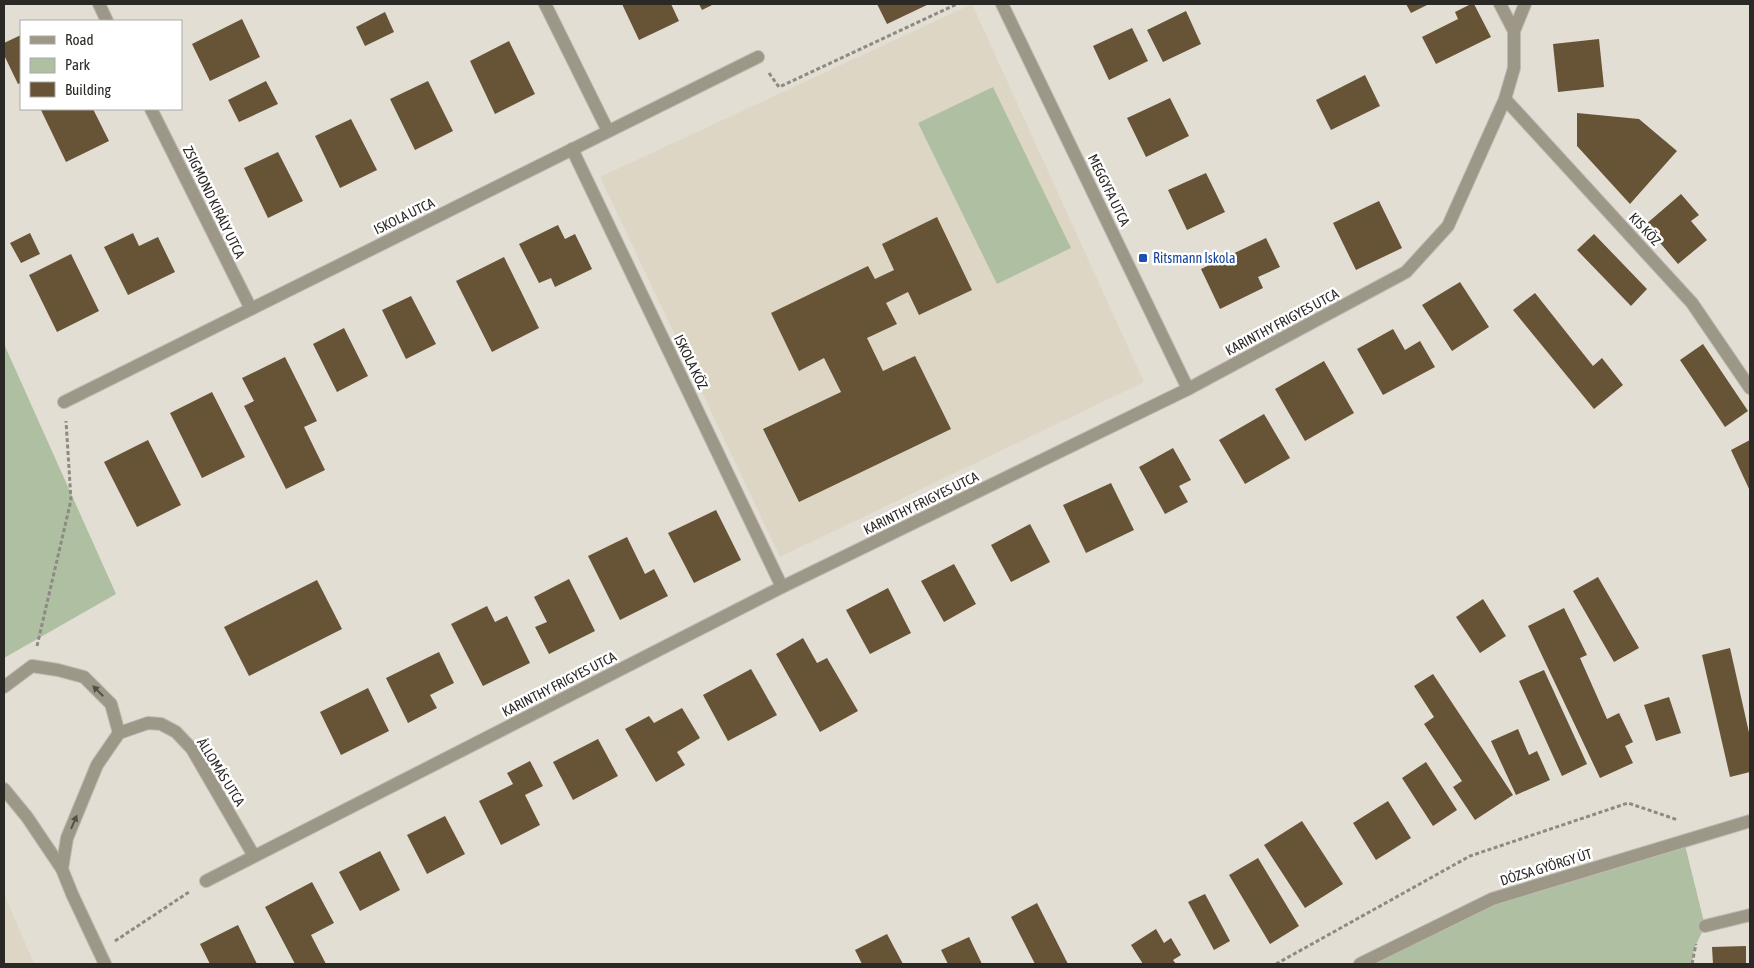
<svg xmlns="http://www.w3.org/2000/svg" width="1754" height="968" font-family="'Asap Condensed',sans-serif">
  <style>
    .built { fill: #ddd6c4 }
    .green { fill: #afc0a2 }
    .building { fill: #675335 }
    .lines { fill: none; stroke-linecap: round; stroke-linejoin: round }
    .service-casing { stroke: #bebab1; stroke-width: 14 }
    .minor-casing { stroke: #bebab1; stroke-width: 14 }
    .tertiary-casing { stroke: #bebab1; stroke-width: 14 }
    .path { stroke: #8d8a83; stroke-width: 3; stroke-dasharray: 4 2.5; stroke-linecap: butt }
    .service { stroke: #9d9787; stroke-width: 12 }
    .minor { stroke: #9d9787; stroke-width: 12 }
    .tertiary { stroke: #9d9787; stroke-width: 12 }
    .oneway { fill: #535047 }
    .transit-dot { fill: #1a4fb4; stroke: #fff; stroke-width: 2 }
    .labels { text-anchor: middle; dominant-baseline: central; stroke-width: 5; stroke-linejoin: round; paint-order: stroke }
    .street-label { font-size: 14px; fill: #2b2925; stroke: #fff }
    .transit-label { font-size: 14px; fill: #164399; stroke: #fff; text-anchor: start }
  </style>
  <rect width="100%" height="100%" fill="#e3ded4"/>
  <!-- built -->
  <g class="built">
    <polygon points="972,4 1144,382 780,557 600,177"/>
    <polygon points="4,894 34,964 4,964"/>
  </g>
  <!-- green -->
  <g class="green">
    <polygon points="993,87 1071,248 997,284 918,123"/>
    <polygon points="4,344 116,594 4,658"/>
    <polygon points="1684,841 1705,926 1694,949 1692,964 1360,964 1492,899"/>
  </g>
  <!-- building -->
  <g class="building">
    <polygon points="622,4 671,4 679,21 639,40"/>
    <polygon points="699,4 714,4 702,10"/>
    <polygon points="877,4 929,4 887,24"/>
    <polygon points="1406,4 1429,4 1411,13"/>
    <polygon points="1471,4 1474,4 1491,37 1436,64 1422,37 1458,19 1455,12"/>
    <polygon points="1186,11 1201,44 1163,62 1147,30"/>
    <polygon points="385,12 394,32 365,46 356,27"/>
    <polygon points="242,19 260,57 210,81 192,44"/>
    <polygon points="1132,28 1148,61 1109,80 1093,46"/>
    <polygon points="21,35 21,83 18,84 4,55 4,43"/>
    <polygon points="1599,39 1604,87 1558,92 1553,44"/>
    <polygon points="509,41 535,94 495,114 470,61"/>
    <polygon points="1365,75 1380,106 1331,130 1316,100"/>
    <polygon points="266,81 278,104 239,122 228,100"/>
    <polygon points="428,81 453,131 415,150 390,99"/>
    <polygon points="1170,98 1189,136 1146,157 1127,118"/>
    <polygon points="43,109 93,109 109,141 66,162 41,110"/>
    <polygon points="1577,113 1639,119 1677,151 1630,204 1577,146"/>
    <polygon points="351,119 377,170 340,188 315,136"/>
    <polygon points="278,152 303,201 268,218 244,168"/>
    <polygon points="1206,173 1225,212 1187,230 1168,190"/>
    <polygon points="1681,194 1699,215 1691,221 1707,240 1678,264 1645,225"/>
    <polygon points="1379,201 1402,248 1356,270 1333,223"/>
    <polygon points="937,217 972,290 919,315 908,292 886,303 897,324 867,338 883,371 915,356 951,429 799,502 763,429 841,392 824,358 799,371 771,313 868,266 875,279 894,270 882,244"/>
    <polygon points="558,225 565,239 575,234 592,269 555,287 551,278 539,283 519,244"/>
    <polygon points="30,233 40,254 21,263 10,243"/>
    <polygon points="133,233 139,246 158,237 175,272 128,295 104,247"/>
    <polygon points="1594,234 1647,289 1631,306 1577,250"/>
    <polygon points="1266,238 1280,267 1258,277 1263,288 1220,309 1201,269"/>
    <polygon points="71,254 99,311 57,332 29,275"/>
    <polygon points="504,257 539,328 492,352 456,281"/>
    <polygon points="1460,282 1489,327 1452,351 1422,305"/>
    <polygon points="1535,293 1593,366 1602,358 1623,385 1594,409 1513,310"/>
    <polygon points="411,296 436,344 406,359 382,310"/>
    <polygon points="344,328 368,376 337,392 313,344"/>
    <polygon points="1393,329 1405,350 1420,341 1435,367 1383,395 1357,349"/>
    <polygon points="1703,344 1748,411 1725,427 1680,360"/>
    <polygon points="285,357 317,421 304,427 325,470 286,489 244,406 254,401 242,378"/>
    <polygon points="1324,361 1354,413 1305,441 1275,389"/>
    <polygon points="212,392 245,457 202,478 170,413"/>
    <polygon points="1264,414 1290,458 1245,484 1219,440"/>
    <polygon points="148,440 181,505 137,527 104,462"/>
    <polygon points="1750,440 1750,491 1731,450"/>
    <polygon points="1173,448 1191,480 1179,486 1188,502 1165,514 1139,467"/>
    <polygon points="1111,483 1134,530 1086,553 1063,505"/>
    <polygon points="716,510 741,560 694,583 668,533"/>
    <polygon points="1030,524 1050,562 1011,582 991,545"/>
    <polygon points="627,537 645,574 654,569 668,596 620,620 588,556"/>
    <polygon points="954,564 976,604 944,622 921,581"/>
    <polygon points="1598,577 1639,648 1614,662 1573,591"/>
    <polygon points="569,579 595,631 549,654 535,627 547,622 534,597"/>
    <polygon points="317,580 342,629 249,676 224,627"/>
    <polygon points="888,588 911,633 870,654 846,610"/>
    <polygon points="1483,599 1506,636 1480,653 1456,617"/>
    <polygon points="487,606 495,622 507,616 530,663 483,686 451,624"/>
    <polygon points="1564,608 1587,655 1580,658 1607,719 1619,713 1633,742 1625,746 1633,763 1600,778 1528,626"/>
    <polygon points="803,638 817,663 827,658 858,711 820,732 776,654"/>
    <polygon points="1730,648 1750,737 1750,772 1730,777 1702,655"/>
    <polygon points="439,652 454,683 430,695 437,708 408,723 386,678"/>
    <polygon points="751,669 777,715 728,741 703,695"/>
    <polygon points="1544,670 1587,764 1562,776 1519,681"/>
    <polygon points="1433,674 1513,795 1475,820 1453,787 1462,781 1424,724 1434,717 1414,686"/>
    <polygon points="368,688 389,731 341,755 320,712"/>
    <polygon points="1669,697 1681,733 1656,741 1644,705"/>
    <polygon points="682,708 700,738 677,752 685,765 656,782 625,729 649,716 654,723"/>
    <polygon points="1518,729 1529,755 1537,751 1550,780 1516,795 1491,741"/>
    <polygon points="598,739 618,776 573,800 553,762"/>
    <polygon points="530,761 543,786 525,795 540,825 501,845 479,801 513,784 507,773"/>
    <polygon points="1426,762 1457,810 1433,826 1402,778"/>
    <polygon points="1388,801 1411,838 1376,860 1353,823"/>
    <polygon points="445,816 465,854 427,874 407,835"/>
    <polygon points="1302,821 1343,884 1305,908 1264,845"/>
    <polygon points="380,851 400,890 360,911 339,872"/>
    <polygon points="1258,858 1299,926 1270,944 1229,875"/>
    <polygon points="312,882 334,923 311,935 326,964 295,964 265,907"/>
    <polygon points="1205,894 1230,941 1214,950 1188,902"/>
    <polygon points="1037,903 1068,964 1035,964 1011,917"/>
    <polygon points="238,925 257,964 210,964 200,944"/>
    <polygon points="1156,929 1164,943 1171,938 1181,955 1173,960 1176,964 1143,964 1131,945"/>
    <polygon points="887,934 903,964 862,964 855,950"/>
    <polygon points="969,937 982,964 948,964 941,950"/>
    <polygon points="1746,946 1746,964 1713,964 1712,947"/>
  </g>
  <g class="lines">
    <!-- service casing -->
    <g class="service-casing">
      <polyline id="service" points="1705,926 1750,915"/>
    </g>
    <!-- minor casing -->
    <g class="minor-casing">
      <g id="minor">
        <polyline points="99,4 107,21"/>
        <polyline points="545,4 608,131"/>
        <polyline points="1002,4 1188,389"/>
        <polyline points="1514,31 1525,4"/>
        <polyline points="1505,99 1692,303 1750,388"/>
        <polyline points="151,109 251,309"/>
        <polyline points="572,149 782,587"/>
        <polyline points="64,402 758,57"/>
        <polyline points="4,687 32,666 58,670 84,677 111,704 119,733"/>
        <polyline points="4,789 27,817 62,869 72,894 105,964"/>
        <polyline points="62,869 67,838 97,765 119,733 148,723 161,724 176,732 192,749 254,856"/>
        <polyline points="206,881 782,587 1188,389 1406,272 1448,226 1505,99 1514,68 1514,31 1500,4"/>
      </g>
    </g>
    <!-- tertiary casing -->
    <g class="tertiary-casing">
      <polyline id="tertiary" points="1360,964 1492,899 1750,821"/>
    </g>
    <!-- path -->
    <g class="path">
      <polyline points="769,73 779,87 957,4"/>
      <polyline points="37,646 71,500 66,421"/>
      <polyline points="115,941 189,892"/>
      <polyline points="1276,964 1470,856 1628,803 1678,820"/>
      <polyline points="1692,964 1696,944"/>
    </g>
    <!-- service -->
    <use href="#service" class="service"/>
    <!-- minor -->
    <use href="#minor" class="minor"/>
    <!-- tertiary -->
    <use href="#tertiary" class="tertiary"/>
  </g>
  <!-- one-way arrows -->
  <defs><path id="oneway-solid" d="M-6-.8H1V-3.2L6.5 0L1 3.2V.8H-6Z" transform="scale(1.25)"/></defs>
  <g class="oneway">
    <use href="#oneway-solid" transform="translate(98 691) rotate(-135)"/>
    <use href="#oneway-solid" transform="translate(74 822) rotate(-67)"/>
  </g>
  <!-- markers -->
  <rect class="transit-dot" x="1138" y="253" width="10" height="10" rx="2.5"/>
  <g class="labels">
    <!-- street labels -->
    <g class="street-label">
      <text transform="translate(1109 190) rotate(64)">MEGGYFA UTCA</text>
      <text transform="translate(214 202) rotate(64)">ZSIGMOND KIRÁLY UTCA</text>
      <text transform="translate(404 216) rotate(-26)">ISKOLA UTCA</text>
      <text transform="translate(1645 229) rotate(47)">KIS KÖZ</text>
      <text transform="translate(1282 322) rotate(-28)">KARINTHY FRIGYES UTCA</text>
      <text transform="translate(691 362) rotate(64)">ISKOLA KÖZ</text>
      <text transform="translate(921 503) rotate(-26)">KARINTHY FRIGYES UTCA</text>
      <text transform="translate(559 684) rotate(-27)">KARINTHY FRIGYES UTCA</text>
      <text transform="translate(221 772) rotate(58)">ÁLLOMÁS UTCA</text>
      <text transform="translate(1546 867) rotate(-17)">DÓZSA GYÖRGY ÚT</text>
    </g>
    <!-- transit labels -->
    <g class="transit-label">
      <text x="1153" y="258">Ritsmann Iskola</text>
    </g>
  </g>
  <!-- border -->
  <rect width="1754" height="968" fill="none" stroke="#2b2925" stroke-width="10"/>
  <!-- legend -->
  <rect x="20" y="20" width="162" height="90" fill="#ffffff" stroke="#aaa9a8"/>
  <rect x="30" y="36" width="25" height="8" fill="#9d9787" stroke="#aaa9a8"/>
  <text x="65" y="45" font-size="15" fill="#2b2925">Road</text>
  <rect x="30" y="58" width="25" height="15" fill="#afc0a2" stroke="#aaa9a8"/>
  <text x="65" y="70" font-size="15" fill="#2b2925">Park</text>
  <rect x="30" y="82" width="25" height="15" fill="#675335" stroke="#aaa9a8"/>
  <text x="65" y="95" font-size="15" fill="#2b2925">Building</text>
</svg>
